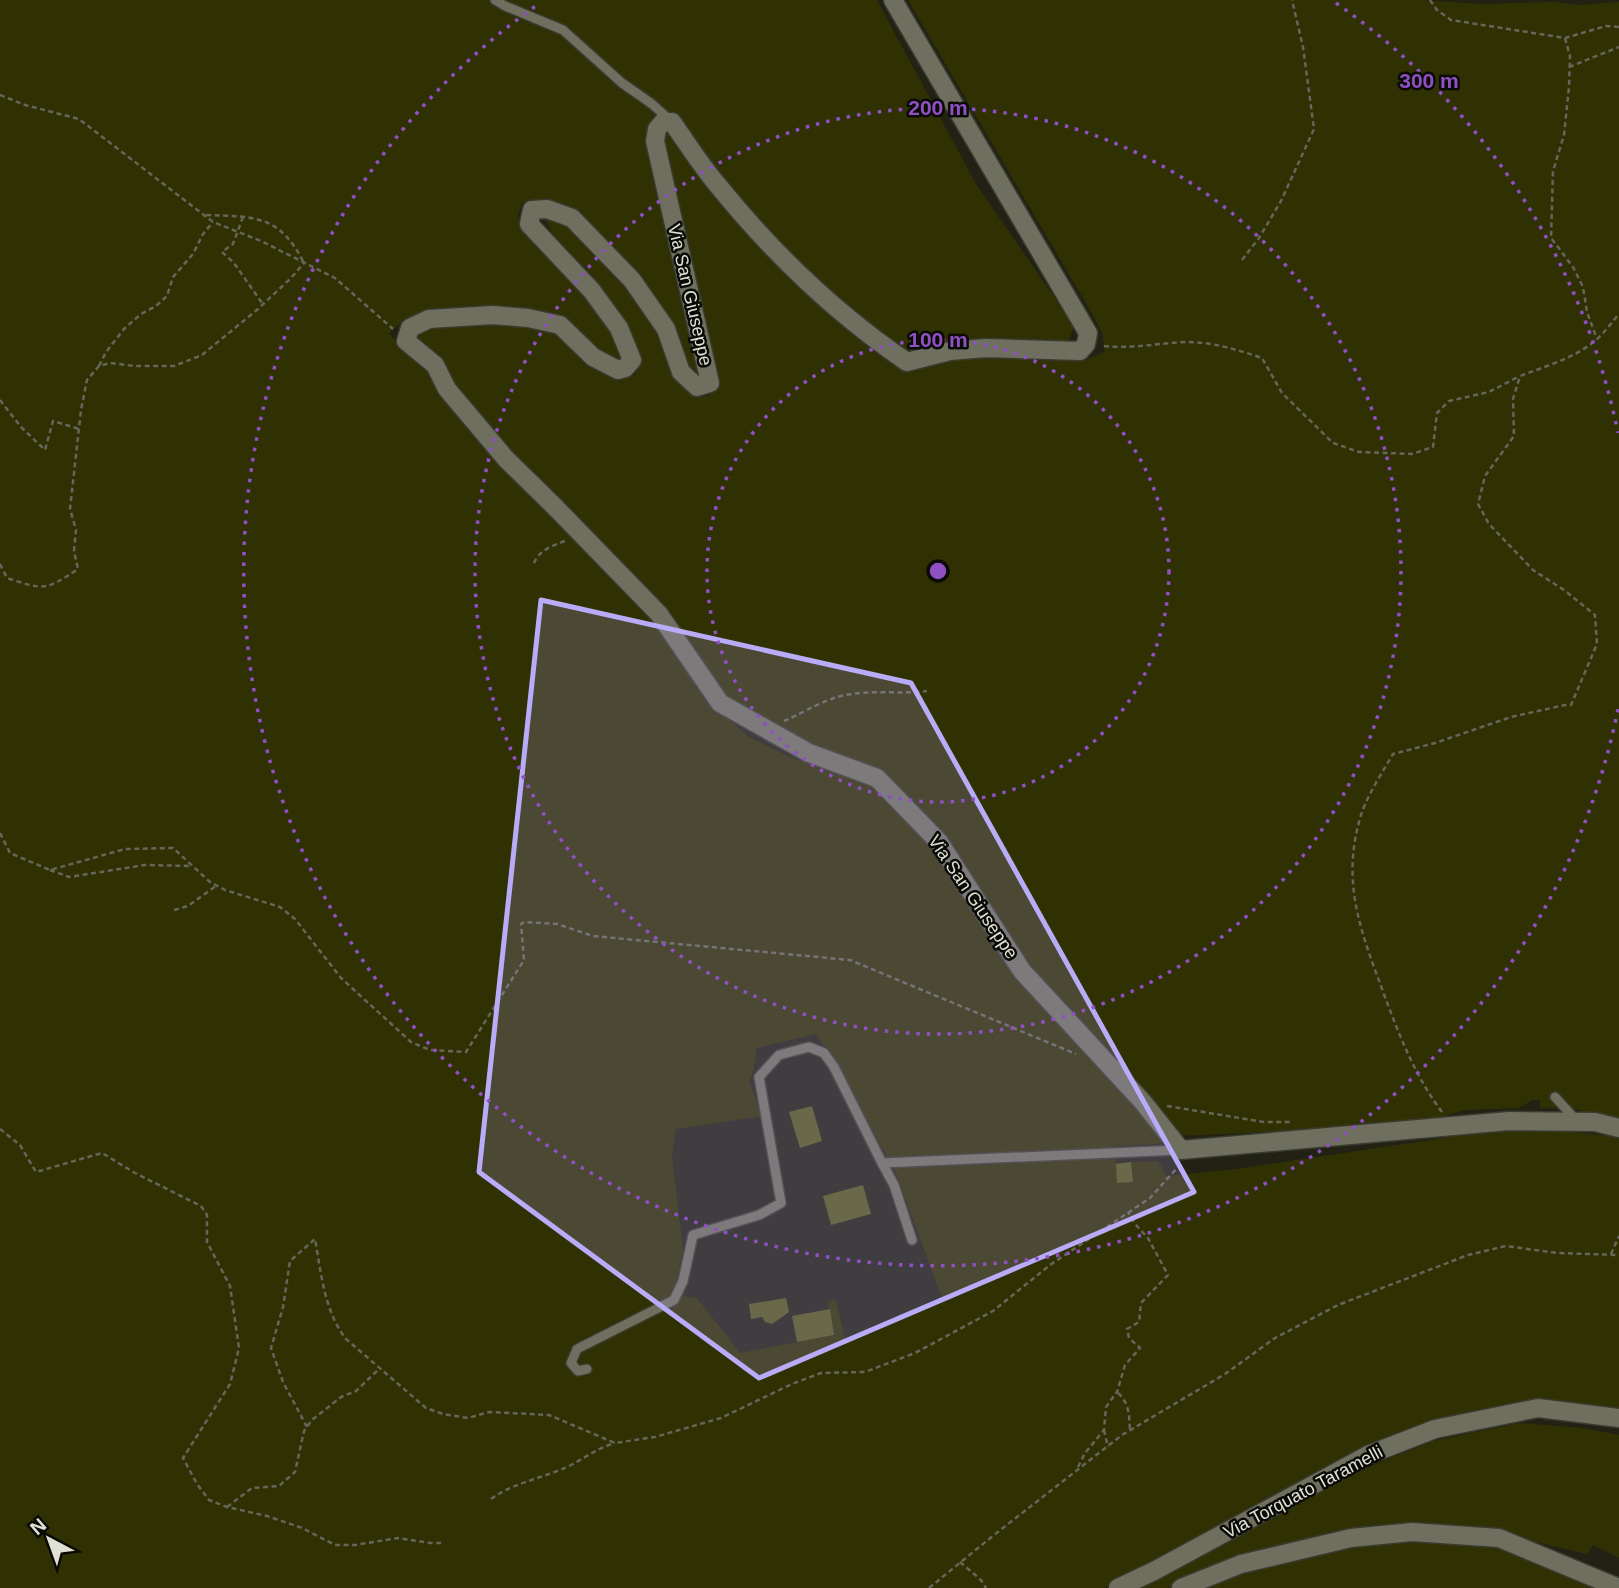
<svg xmlns="http://www.w3.org/2000/svg" width="1619" height="1588" font-family="Helvetica,sans-serif">
  <style>
    .green { fill: #303103; fill-rule: evenodd }
    .building { fill: #55581f }
    .lines { fill: none; stroke-linecap: round; stroke-linejoin: round }
    .service-casing { stroke: #3a3b30; stroke-width: 12 }
    .minor-casing { stroke: #3a3b30; stroke-width: 21 }
    .path { stroke: #656658; stroke-width: 2.5; stroke-dasharray: 5 3.5; stroke-linecap: butt }
    .service { stroke: #6e6f5e; stroke-width: 9 }
    .minor { stroke: #6e6f5e; stroke-width: 18 }
    .marked { fill: #b8abf7; fill-opacity: 0.2; stroke: #b8abf7; stroke-width: 5; stroke-linejoin: round }
    .ring { fill: none; stroke: #8f50c4; stroke-width: 3.5; stroke-dasharray: 3.5 7 }
    .labels { text-anchor: middle; dominant-baseline: central; stroke-width: 5; stroke-linejoin: round; paint-order: stroke }
    .street-label { font-size: 18px; fill: #dfe0d6; stroke: #0b0b05 }
    .centre { fill: #8f50c4; stroke: #0b0b05; stroke-width: 3.5 }
    .ring-label { font-size: 21px; text-anchor: middle; font-weight: bold; fill: #8f50c4; stroke: #0b0b05; stroke-width: 5; stroke-linejoin: round; paint-order: stroke }
  </style>
  <rect width="100%" height="100%" fill="#212213"/>
  <!-- green -->
  <g class="green">
    <path d="M0,0H877L976,184L1074,326L1067,344L904,354L847,311L657,120L702,367L695,374L685,367L668,321L544,201L522,203L518,215L521,230L563,265L593,300L624,350L621,359L609,360C588,343 568,321 542,312C526,306 436,313 417,317C405,319 397,326 389,333L406,354L419,360L497,461L620,580L664,633L714,707L749,737L792,758L872,784L924,837L1166,1140L1158,1144L1114,1146L1116,1163L1158,1161L1167,1176L1236,1169L1497,1130L1573,1132L1619,1137V1412L1608,1409L1426,1427L1103,1588H0ZM816,1034L836,1065L896,1173L942,1298L864,1335L845,1339L836,1300L828,1301L834,1335L740,1353L697,1298L674,1294L683,1249L672,1156L676,1129L763,1116L749,1082L754,1068L757,1048Z"/>
    <path d="M908,0H1420L1482,4L1554,2L1578,5L1619,2V1123L1576,1109L1540,1108V1100H1532L1519,1108L1465,1110L1434,1119L1309,1130L1179,1136L1025,963L880,773L808,745L722,693L508,452L441,364L415,343L417,333L424,326L516,324L552,328L598,371L615,380L635,375L640,358L560,251L546,220L552,217L569,223L621,275L658,327L677,374L693,397L708,396L716,385L689,250L659,142L662,131H674C741,211 815,316 904,370L967,357L1086,360L1104,352L1103,335L1094,317Z"/>
    <polygon points="1520,1423 1582,1428 1619,1435 1619,1558 1593,1545 1587,1554 1519,1538 1413,1526 1230,1560 1168,1588 1131,1588 1337,1480 1433,1441"/>
    <polygon points="1393,1539 1510,1547 1599,1588 1205,1588 1253,1570"/>
  </g>
  <!-- building -->
  <g class="building">
    <polygon points="812,1106 822,1141 800,1148 789,1112"/>
    <polygon points="1131,1162 1133,1182 1117,1183 1116,1164"/>
    <polygon points="863,1185 871,1214 831,1225 823,1196"/>
    <polygon points="786,1298 789,1312 772,1324 765,1322 762,1317 751,1319 749,1304"/>
    <polygon points="830,1309 834,1335 797,1342 792,1316"/>
  </g>
  <g class="lines">
    <!-- service casing -->
    <g class="service-casing">
      <g id="service">
        <polyline points="495,0 505,6 563,30 622,83 652,104 671,121"/>
        <polyline points="1555,1097 1577,1121"/>
        <polyline points="882,1163 894,1185 912,1240"/>
        <polyline points="587,1369 578,1371 571,1363 577,1349 674,1300 683,1281 693,1235 759,1215 781,1203 759,1077 779,1055 809,1047 824,1053 834,1067 882,1163 1179,1150"/>
      </g>
    </g>
    <!-- minor casing -->
    <g class="minor-casing">
      <g id="minor">
        <path d="M893,0L1088,333L1086,344L1080,351L986,348L950,351L907,362C835,313 770,250 716,183C700,164 687,143 672,122H663L657,129L655,141L710,383L697,387L681,372L666,329L632,280L572,218L547,209L532,210L529,224L592,291L619,328L632,360L625,368L618,370L593,357L560,325L528,318L493,315L429,319L410,328L406,341L435,365L447,389L506,459L555,507L659,614L720,703L809,753L877,778L939,842L1022,971L1143,1102L1181,1150L1509,1121L1595,1122L1619,1128"/>
        <polyline points="1118,1588 1154,1571 1368,1455 1435,1429 1538,1408 1619,1418"/>
        <polyline points="1181,1588 1241,1564 1351,1538 1412,1532 1499,1538 1619,1588"/>
      </g>
    </g>
    <!-- path -->
    <g class="path">
      <polyline points="1430,0 1437,10 1451,20 1565,38 1606,26 1619,27"/>
      <polyline points="1565,38 1570,56 1569,87 1564,135 1553,171 1551,238 1573,267 1583,287 1587,312 1597,339"/>
      <polyline points="1569,67 1619,47"/>
      <polyline points="0,95 25,105 79,119 213,222 261,241 335,278 393,329"/>
      <path d="M206,215C255,217 279,214 304,263"/>
      <polyline points="243,217 233,244 222,252 234,263 262,303"/>
      <polyline points="1242,260 1259,238 1281,201 1314,129 1303,47 1292,0"/>
      <path d="M1104,346C1132,349 1159,343 1187,342C1213,342 1238,350 1262,358L1282,393L1333,443L1359,452L1387,453L1412,454L1433,447L1437,413L1449,401L1489,392L1518,377"/>
      <polyline points="99,366 106,352 124,329 141,314 156,306 167,296 173,277 193,254 203,234 213,222"/>
      <polyline points="0,400 21,427 45,450 53,421 79,429"/>
      <path d="M534,563C540,549 553,546 567,540"/>
      <path d="M0,564L7,578C44,590 45,591 78,569L74,551L76,530L70,509L81,410L87,380L99,366L110,363L135,366H174L202,355L258,309L291,278L304,263"/>
      <path d="M784,721C800,714 817,704 834,698C864,688 896,695 927,691"/>
      <polyline points="0,833 10,853 50,870 125,849 173,848 210,882 225,890 280,907 295,919 341,978 411,1042 430,1050 466,1052 524,960 521,924 524,922 557,924 593,936 850,960 1076,1054"/>
      <polyline points="50,870 69,877 145,865 191,866"/>
      <polyline points="174,910 188,906 216,886"/>
      <polyline points="1167,1106 1264,1122 1292,1122"/>
      <path d="M1442,1112C1416,1078 1400,1037 1385,997C1362,934 1340,884 1361,815C1368,794 1382,773 1393,754L1435,743L1511,717L1565,705H1571L1597,644L1595,615L1564,590L1533,570L1489,524L1478,504L1485,476L1514,436L1513,399L1520,376C1546,366 1575,358 1596,340C1605,332 1612,322 1619,314"/>
      <polyline points="0,1129 20,1145 36,1172 102,1153 135,1173 201,1206 207,1215 207,1242 230,1286 239,1348 230,1384 183,1458 197,1484 209,1500 227,1507 267,1516 302,1528 335,1545 355,1545 398,1538 430,1543 443,1543"/>
      <polyline points="1611,1254 1619,1236"/>
      <path d="M1118,1393C1130,1404 1129,1416 1130,1431"/>
      <path d="M307,1427L283,1382L271,1348L283,1307L290,1261L315,1239C321,1272 324,1311 346,1339L426,1408L443,1414L468,1418L489,1412L549,1415L615,1443L655,1437L721,1418L792,1384L821,1373L865,1372L915,1353L993,1311L1050,1265L1150,1198L1178,1167"/>
      <polyline points="1104,1430 1108,1447"/>
      <polyline points="1078,1467 1085,1453 1104,1430 1106,1407 1117,1392 1125,1365 1140,1348 1129,1338 1127,1329 1139,1322 1141,1303 1168,1275 1148,1238 1135,1224 1128,1212"/>
      <path d="M491,1499C514,1482 545,1478 571,1465C586,1457 598,1448 615,1443"/>
      <polyline points="227,1507 252,1488 279,1486 295,1472 304,1431 312,1420 341,1397 356,1391 379,1369"/>
      <polyline points="960,1562 981,1580 986,1588"/>
      <polyline points="929,1588 994,1535 1122,1435 1225,1374 1275,1338 1338,1305 1468,1255 1506,1246 1557,1253 1619,1255"/>
    </g>
    <!-- service -->
    <use href="#service" class="service"/>
    <!-- minor -->
    <use href="#minor" class="minor"/>
  </g>
  <!-- marked area -->
  <path class="marked" d="M541,600L911,683L1194,1192L759,1378L479,1172Z"/>
  <!-- distance rings -->
  <g class="ring">
    <circle cx="938" cy="571" r="231"/>
    <circle cx="938" cy="571" r="463"/>
    <path d="M1618 709A694 694 0 1 1 540 3M1336 3A694 694 0 0 1 1618 433"/>
  </g>
  <g class="labels">
    <!-- street labels -->
    <g class="street-label">
      <text transform="translate(690 295) rotate(77)">Via San Giuseppe</text>
      <text transform="translate(973 897) rotate(56)">Via San Giuseppe</text>
      <text transform="translate(1303 1492) rotate(-28)">Via Torquato Taramelli</text>
    </g>
  </g>
  <circle cx="938" cy="571" r="10" class="centre"/>
  <g class="ring-label">
    <text x="1429" y="88">300 m</text>
    <text x="938" y="115">200 m</text>
    <text x="938" y="347">100 m</text>
  </g>
  <!-- north arrow -->
  <g transform="translate(49 1539) rotate(319)" stroke="#0b0b05" stroke-width="5" paint-order="stroke">
  <path d="M0-5L12 26L0 18L-12 26Z" fill="#dfe0d6"/>
  <text y="-10" font-size="19" font-weight="bold" text-anchor="middle" fill="#dfe0d6">N</text>
  </g>
</svg>
